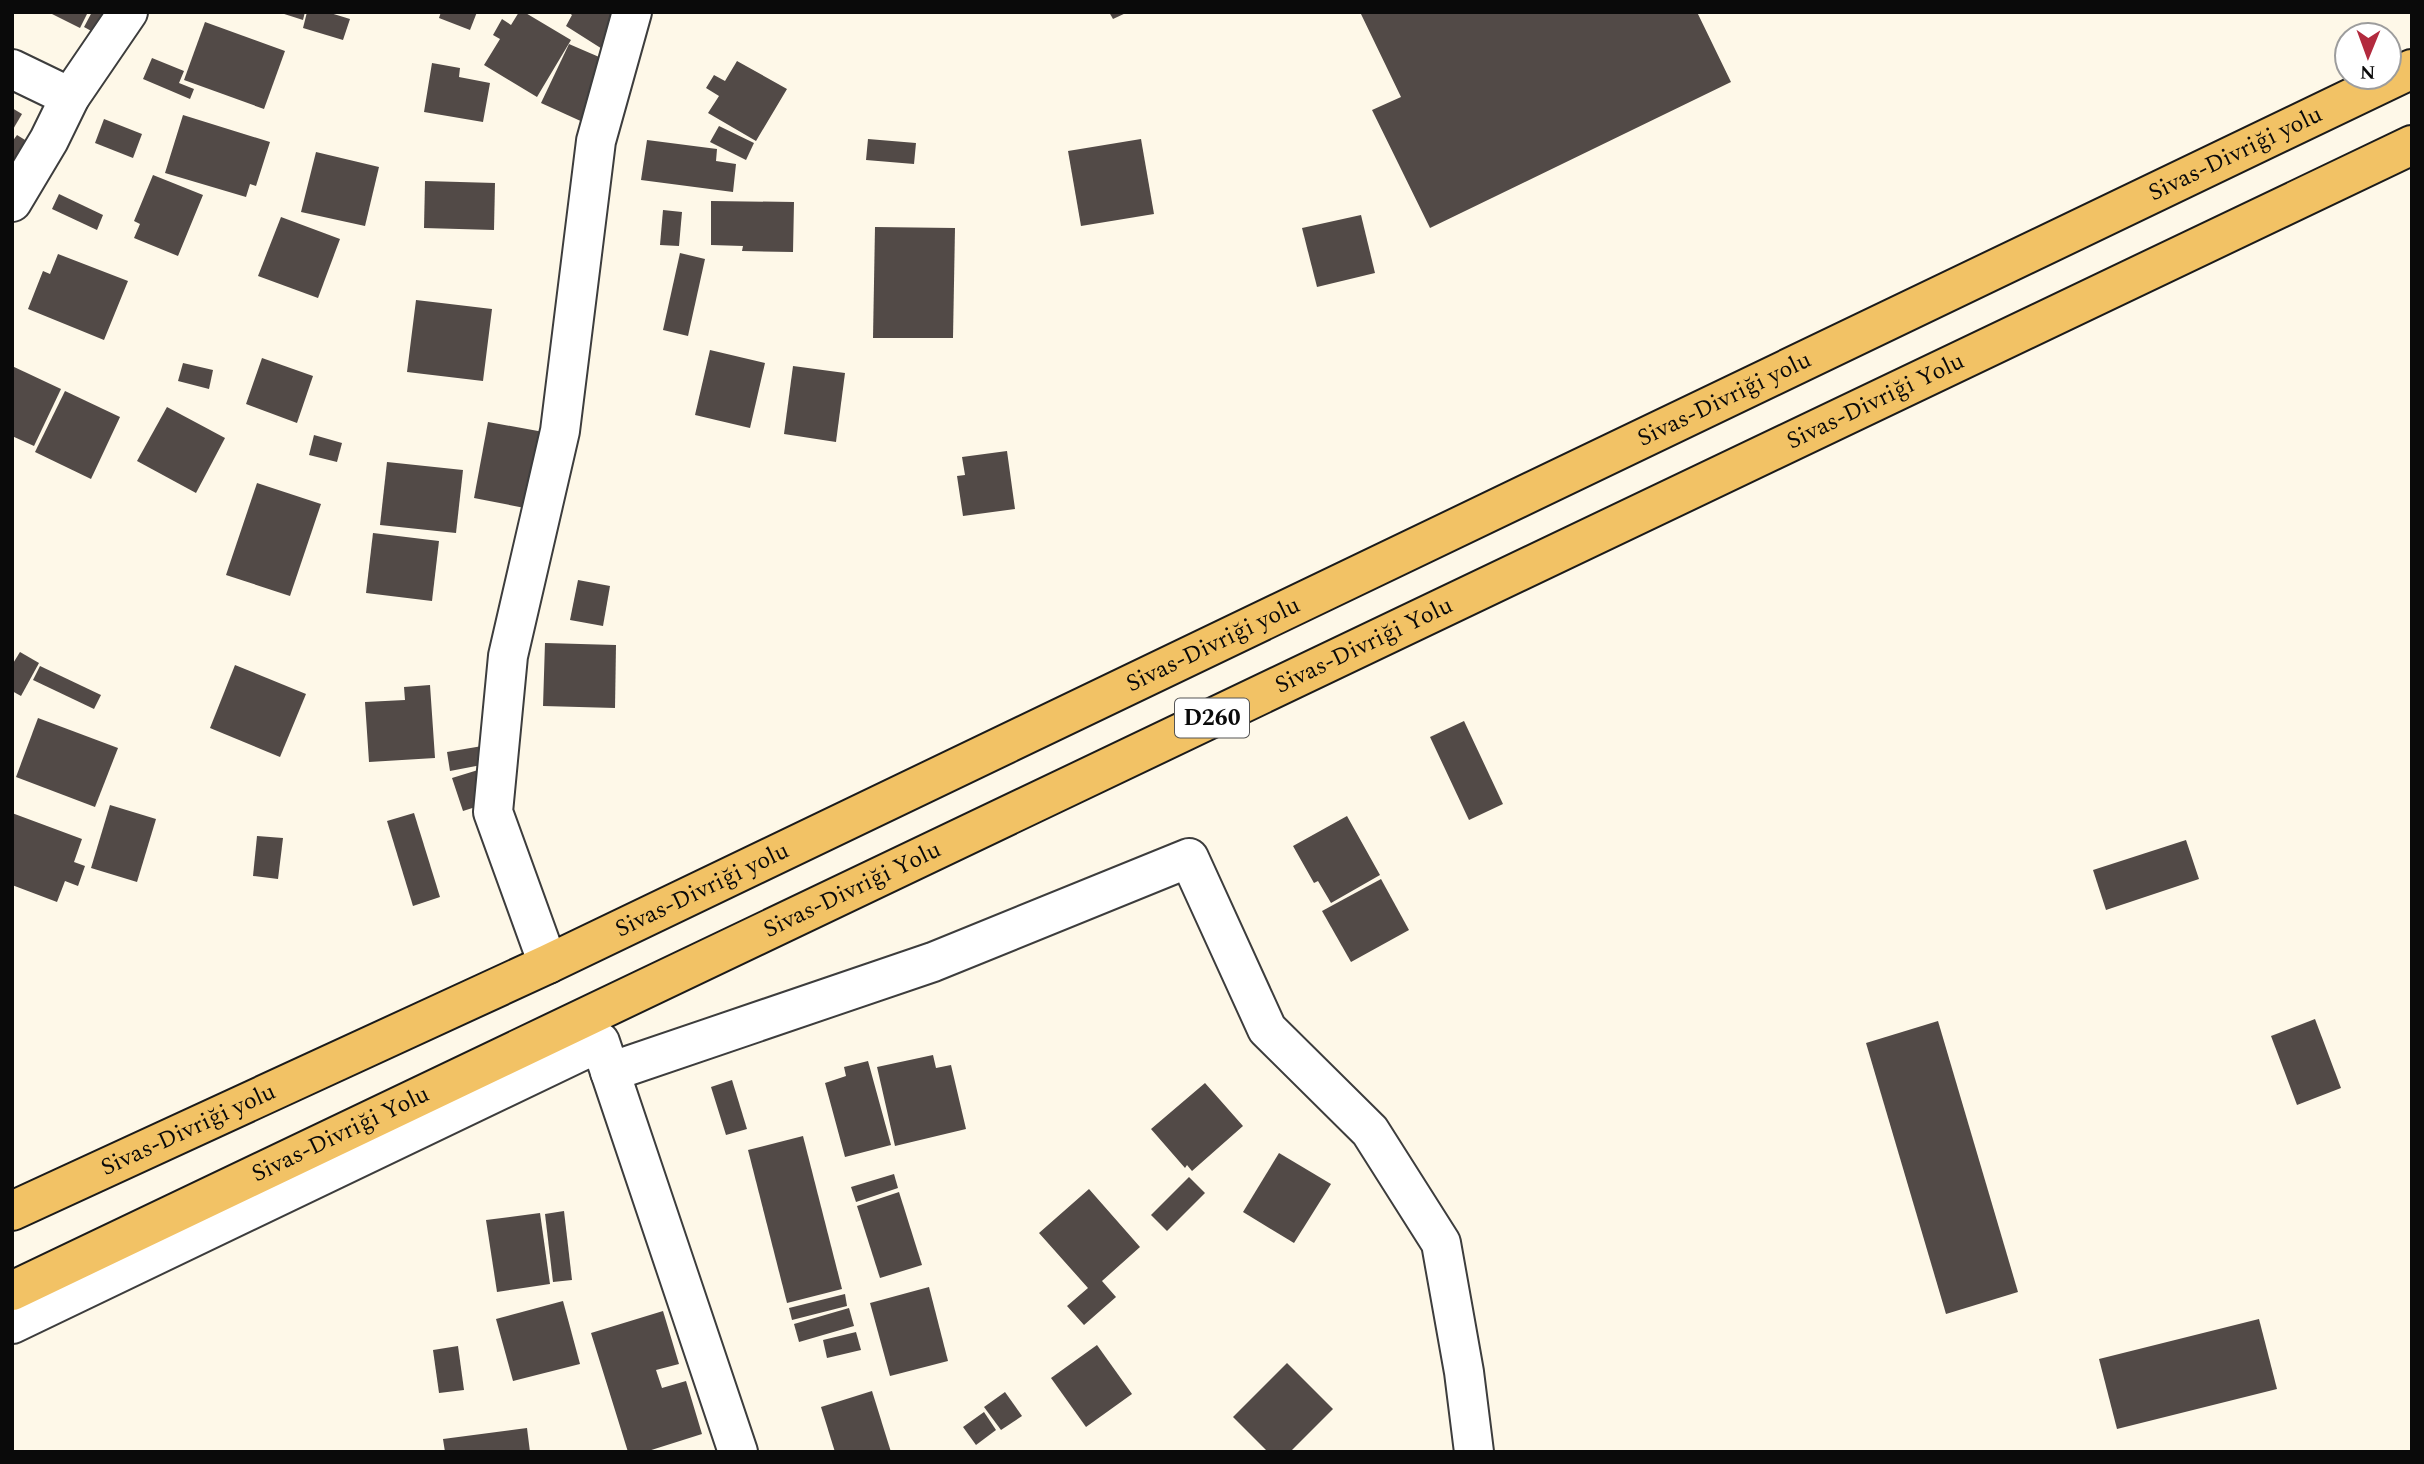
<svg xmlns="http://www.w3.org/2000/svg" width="2424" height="1464" font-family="Spectral,serif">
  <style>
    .building { fill: #524a47 }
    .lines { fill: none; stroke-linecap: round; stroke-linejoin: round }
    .minor-casing { stroke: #3d3d3d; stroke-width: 42 }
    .major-casing { stroke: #1b1b1b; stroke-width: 42 }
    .minor { stroke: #fff; stroke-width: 38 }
    .major { stroke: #f2c265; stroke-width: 38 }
    .labels { text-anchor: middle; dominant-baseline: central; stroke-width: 7; stroke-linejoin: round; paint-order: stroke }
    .shield { fill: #fff; stroke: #545454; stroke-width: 2 }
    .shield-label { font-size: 23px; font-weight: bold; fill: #0a0a0a }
    .street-label { font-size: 24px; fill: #0a0a0a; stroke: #fff }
  </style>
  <rect width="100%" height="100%" fill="#fef8e8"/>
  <!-- building -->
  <g class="building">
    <polygon points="48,12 88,12 80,28"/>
    <polygon points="92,12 106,12 95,33 84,27"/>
    <polygon points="278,12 305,12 303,20"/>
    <polygon points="307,12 327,12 350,19 343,40 303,28"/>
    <polygon points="441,12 477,12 470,30 439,18"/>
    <polygon points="519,12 524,12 571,40 537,97 484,65 500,39 493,35 502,19 511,25"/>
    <polygon points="568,12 623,12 607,52 566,26 572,15"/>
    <polygon points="1109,12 1128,12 1113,19"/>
    <polygon points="1360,12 1697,12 1731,82 1430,228 1372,110 1401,97"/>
    <polygon points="205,22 285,51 264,109 184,80"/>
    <polygon points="569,44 613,63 585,123 541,103"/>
    <polygon points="152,58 184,71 179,83 194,89 190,99 143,79"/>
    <polygon points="737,61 787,89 756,141 708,113 719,96 706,88 714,75 725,81"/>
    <polygon points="432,63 460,68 459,77 490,83 483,122 424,112"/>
    <polygon points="12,108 22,114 12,131"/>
    <polygon points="183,115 270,142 256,186 250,184 246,197 165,173"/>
    <polygon points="104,119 142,134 133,158 95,143"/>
    <polygon points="719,126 754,143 746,160 710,142"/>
    <polygon points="17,135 30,143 12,171 12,142"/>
    <polygon points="868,139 916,143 914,164 866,160"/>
    <polygon points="1141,139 1154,214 1081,226 1068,151"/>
    <polygon points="647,140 717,149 716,161 736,164 733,192 641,180"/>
    <polygon points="316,152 379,167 365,226 301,212"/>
    <polygon points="153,175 203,195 178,256 134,238 140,224 134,221"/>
    <polygon points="425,181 495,183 494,230 424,228"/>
    <polygon points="59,194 103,215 97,230 52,209"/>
    <polygon points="711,201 794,202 793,252 742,251 743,246 711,245"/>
    <polygon points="663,210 682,212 679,246 660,245"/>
    <polygon points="1361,215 1375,273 1317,287 1302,228"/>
    <polygon points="281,217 340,239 318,298 258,276"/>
    <polygon points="875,227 955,228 953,338 873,338"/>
    <polygon points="680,253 705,259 688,336 663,330"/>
    <polygon points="58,254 128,281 104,340 28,309 43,271 50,274"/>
    <polygon points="416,300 492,309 483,381 407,372"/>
    <polygon points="710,350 765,363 750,428 695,415"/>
    <polygon points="262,358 313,376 297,423 246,404"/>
    <polygon points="183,363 213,370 209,389 178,381"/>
    <polygon points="12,366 61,389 34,446 12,436"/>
    <polygon points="793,366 845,373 836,442 784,434"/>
    <polygon points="65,391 120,417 91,479 35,452"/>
    <polygon points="167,407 225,438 196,493 137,461"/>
    <polygon points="488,422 549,433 535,510 474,498"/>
    <polygon points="314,435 342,443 337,462 309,455"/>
    <polygon points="1007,451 1015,509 963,516 957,476 965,475 962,457"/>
    <polygon points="387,462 463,470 456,533 380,525"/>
    <polygon points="257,483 321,504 290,596 226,575"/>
    <polygon points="373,533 439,541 432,601 366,593"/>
    <polygon points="578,580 610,586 603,626 570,620"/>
    <polygon points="545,643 616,645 615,708 543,706"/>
    <polygon points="20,652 39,663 21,696 12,691 12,665"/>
    <polygon points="235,665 306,694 280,757 210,728"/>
    <polygon points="40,666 101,695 94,709 33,680"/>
    <polygon points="430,685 435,758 369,762 365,702 405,700 404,687"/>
    <polygon points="38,718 118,748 95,807 16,777"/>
    <polygon points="1464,721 1503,804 1469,820 1430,737"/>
    <polygon points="494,744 497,762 450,771 447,752"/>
    <polygon points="478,770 488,803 463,811 452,778"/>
    <polygon points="110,805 156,819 137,882 91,868"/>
    <polygon points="12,813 82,839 74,862 85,866 78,886 65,881 57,902 12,885"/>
    <polygon points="414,813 440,897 413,906 387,821"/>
    <polygon points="1347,816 1380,875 1331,903 1318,881 1314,883 1293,846"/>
    <polygon points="257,836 283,838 278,879 253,876"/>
    <polygon points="2186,840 2199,879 2106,910 2093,870"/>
    <polygon points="1381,879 1409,930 1351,962 1322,911"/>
    <polygon points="2315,1019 2341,1088 2297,1105 2271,1036"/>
    <polygon points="1938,1021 2018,1292 1946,1314 1866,1043"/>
    <polygon points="933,1055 936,1068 951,1065 966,1129 895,1146 877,1067"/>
    <polygon points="868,1061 891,1145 845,1157 825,1083 846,1076 844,1067"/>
    <polygon points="732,1080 747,1129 726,1135 711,1087"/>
    <polygon points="1205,1083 1243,1126 1192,1171 1187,1165 1185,1168 1151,1129"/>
    <polygon points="803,1136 842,1289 787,1303 748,1150"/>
    <polygon points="1279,1153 1331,1184 1294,1243 1243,1212"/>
    <polygon points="894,1174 898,1188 856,1202 851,1187"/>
    <polygon points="1189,1177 1205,1193 1167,1231 1151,1215"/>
    <polygon points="1089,1189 1140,1247 1102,1281 1116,1297 1084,1325 1067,1306 1088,1288 1039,1233"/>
    <polygon points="899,1192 922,1265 880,1278 857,1206"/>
    <polygon points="564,1211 572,1280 553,1282 545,1214"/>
    <polygon points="540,1213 550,1284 497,1292 486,1220"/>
    <polygon points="929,1287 948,1361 890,1376 870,1303"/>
    <polygon points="845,1294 847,1306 792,1320 789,1308"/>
    <polygon points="563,1301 580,1364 513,1381 496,1319"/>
    <polygon points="849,1308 854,1326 799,1342 794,1324"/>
    <polygon points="663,1311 679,1364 656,1370 662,1388 686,1381 702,1434 645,1452 628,1452 591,1333"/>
    <polygon points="2259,1319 2277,1389 2117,1429 2099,1359"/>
    <polygon points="856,1332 861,1350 827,1358 823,1340"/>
    <polygon points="1097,1345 1132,1394 1086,1427 1051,1378"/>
    <polygon points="458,1346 464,1390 439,1393 433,1350"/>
    <polygon points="1287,1363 1333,1409 1290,1452 1268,1452 1233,1417"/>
    <polygon points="872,1391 891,1452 835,1452 821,1407"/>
    <polygon points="1005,1392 1022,1416 1001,1430 984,1407"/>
    <polygon points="984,1412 996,1430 976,1445 963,1427"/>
    <polygon points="527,1428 530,1452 445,1452 443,1439"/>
  </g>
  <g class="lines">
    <!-- minor casing -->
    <g class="minor-casing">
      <g id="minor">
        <polyline points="12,69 70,97"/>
        <polyline points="12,202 49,140 70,97 128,12"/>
        <polyline points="548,964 493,812 508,656 560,431 596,141 632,12"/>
        <polyline points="610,1072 933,962 1189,858 1267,1029 1370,1131 1441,1243 1464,1372 1474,1452"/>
        <polyline points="12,1324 600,1042 738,1452"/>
      </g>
    </g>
    <!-- major casing -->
    <g class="major-casing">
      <g id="major">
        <path id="s1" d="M12,1211L548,964L2412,69"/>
        <path id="s2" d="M12,1291L2412,145"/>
      </g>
    </g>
    <!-- minor -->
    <use href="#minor" class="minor"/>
    <!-- major -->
    <use href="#major" class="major"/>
  </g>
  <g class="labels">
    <!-- shield labels -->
    <rect class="shield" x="1175" y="698.5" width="74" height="39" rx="5"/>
    <g class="shield-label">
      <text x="1212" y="718">D260</text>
    </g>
    <!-- street labels -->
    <g class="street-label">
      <text stroke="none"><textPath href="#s1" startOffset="2462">Sivas-Divriği yolu</textPath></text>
      <text stroke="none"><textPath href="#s1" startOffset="1895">Sivas-Divriği yolu</textPath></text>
      <text stroke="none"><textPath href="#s2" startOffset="2065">Sivas-Divriği Yolu</textPath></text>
      <text stroke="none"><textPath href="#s1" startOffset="1328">Sivas-Divriği yolu</textPath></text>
      <text stroke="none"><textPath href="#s2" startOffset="1498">Sivas-Divriği Yolu</textPath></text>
      <text stroke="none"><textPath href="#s1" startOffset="761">Sivas-Divriği yolu</textPath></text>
      <text stroke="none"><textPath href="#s2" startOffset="931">Sivas-Divriği Yolu</textPath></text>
      <text stroke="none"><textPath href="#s1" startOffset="194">Sivas-Divriği yolu</textPath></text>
      <text stroke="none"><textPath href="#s2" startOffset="364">Sivas-Divriği Yolu</textPath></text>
    </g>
  </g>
  <!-- border -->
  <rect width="2424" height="1464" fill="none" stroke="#0a0a0a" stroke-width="28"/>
  <!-- north arrow -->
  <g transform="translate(2368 56) rotate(181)"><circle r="33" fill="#ffffff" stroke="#9d9d9d" stroke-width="2"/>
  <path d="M0-5L12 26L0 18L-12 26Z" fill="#b22a3e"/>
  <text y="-10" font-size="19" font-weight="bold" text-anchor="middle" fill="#0a0a0a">N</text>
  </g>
</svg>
